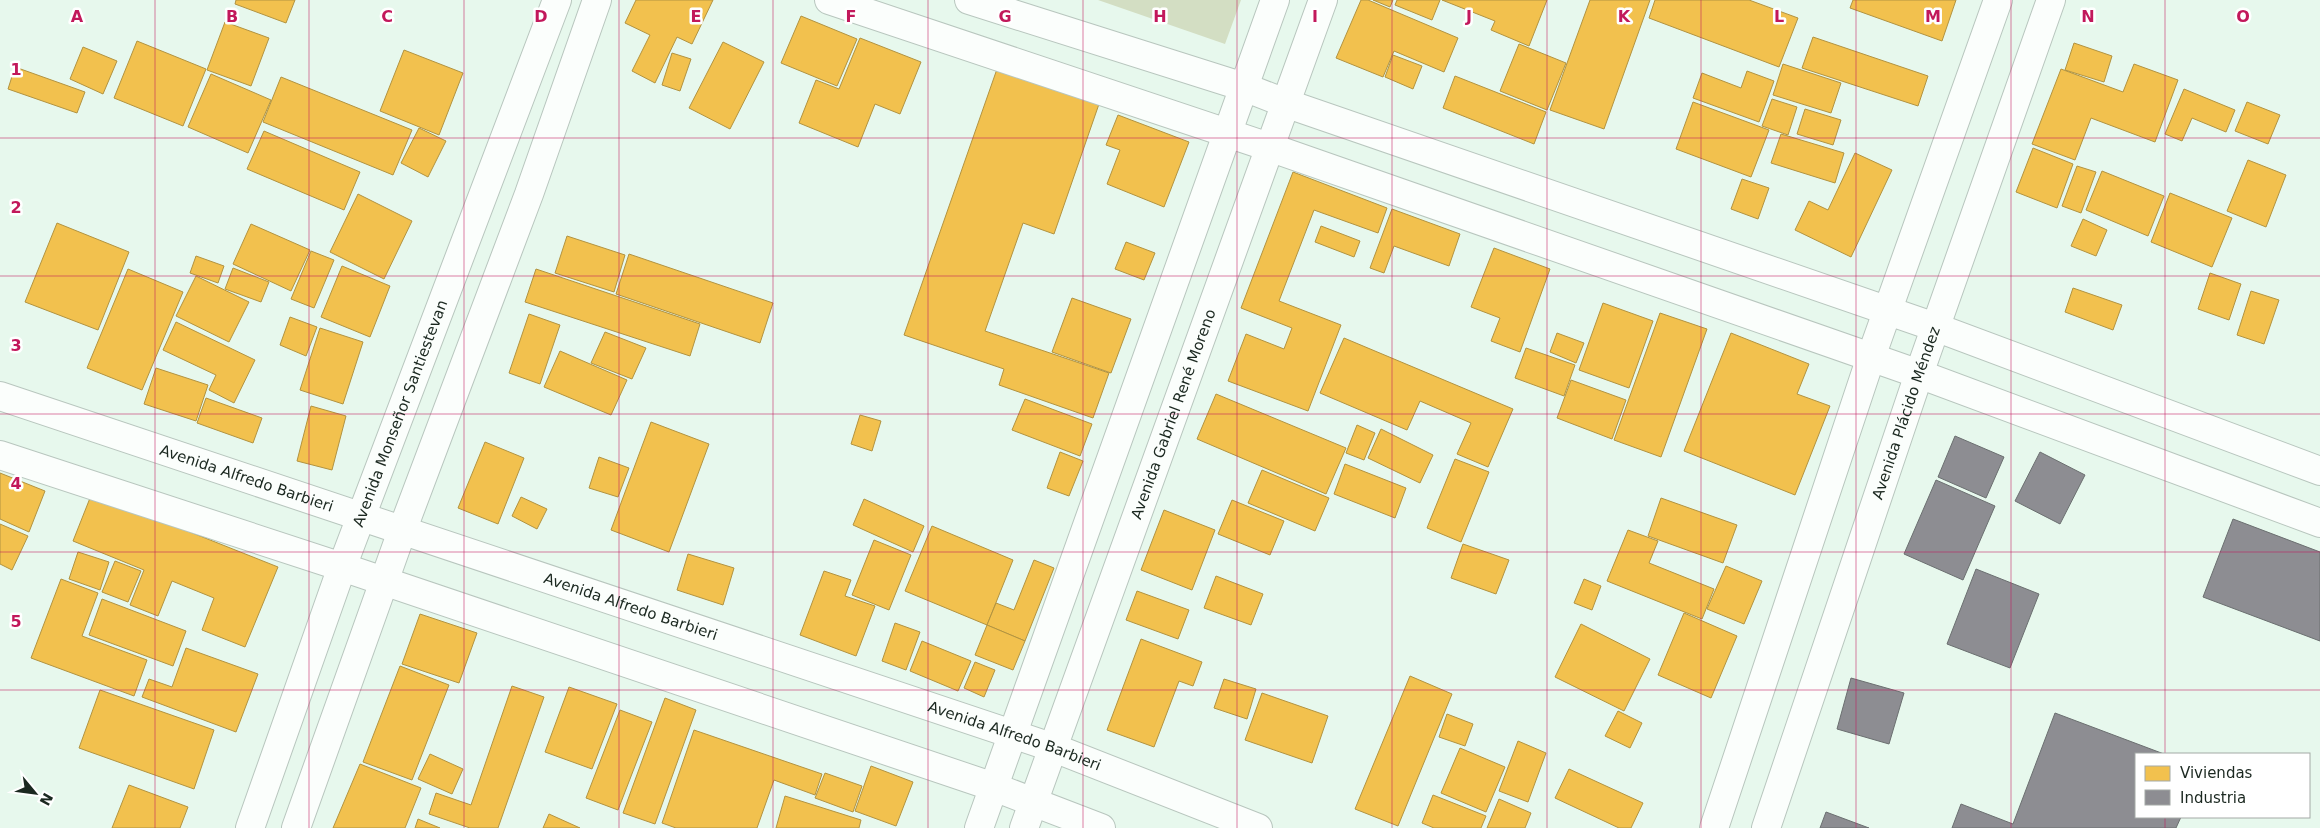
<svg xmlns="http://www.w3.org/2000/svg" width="2320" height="828" font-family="'DejaVu Sans',sans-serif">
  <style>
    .green { fill: #d3dec3 }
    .homes { fill: #f2c14e; stroke: #b29340 }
    .industry { fill: #8d8d92; stroke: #6b6f70 }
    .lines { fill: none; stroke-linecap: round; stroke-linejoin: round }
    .minor-casing { stroke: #b8c6be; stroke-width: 30 }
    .minor { stroke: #fbfefc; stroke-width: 28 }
    .grid { fill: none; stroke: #c2185b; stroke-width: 1; stroke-opacity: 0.55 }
    .labels { text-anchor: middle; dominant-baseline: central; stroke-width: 5; stroke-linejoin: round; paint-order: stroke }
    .street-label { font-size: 15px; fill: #1b2820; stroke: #fff }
    .grid-label { font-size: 16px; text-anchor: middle; font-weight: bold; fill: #c2185b; stroke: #fff; stroke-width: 5; stroke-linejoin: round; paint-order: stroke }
  </style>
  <rect width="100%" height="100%" fill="#e7f8ed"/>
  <!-- green -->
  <polygon class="green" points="1098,0 1241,0 1225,44"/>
  <!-- homes -->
  <g class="homes">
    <polygon points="236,0 295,0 286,23 235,4"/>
    <polygon points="636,0 713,0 692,44 677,37 655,83 632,71 650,35 625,23"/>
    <polygon points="1361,0 1368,0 1458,38 1444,72 1394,51 1383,77 1336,58"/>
    <polygon points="1373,0 1393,0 1390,7"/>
    <polygon points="1397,0 1440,0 1432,20 1395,5"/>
    <polygon points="1442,0 1547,0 1529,46 1491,30 1495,21"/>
    <polygon points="1590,0 1650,0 1604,129 1550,110"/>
    <polygon points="1655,0 1749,0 1798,18 1779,67 1649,18"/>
    <polygon points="1853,0 1956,0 1942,41 1850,8"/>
    <polygon points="801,16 857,39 837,86 781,63"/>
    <polygon points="225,22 269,38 251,86 207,70"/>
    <polygon points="1813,37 1928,76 1918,106 1802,68"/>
    <polygon points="860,38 921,62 900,114 875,104 858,147 799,123 816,80 839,89"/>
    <polygon points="137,41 206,69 183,126 114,98"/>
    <polygon points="723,42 764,62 730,129 689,108"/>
    <polygon points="2074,43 2112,56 2104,82 2065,70"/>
    <polygon points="1519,44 1566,63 1547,110 1500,91"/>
    <polygon points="83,47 117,61 103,94 70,79"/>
    <polygon points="404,50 463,73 439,135 380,111"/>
    <polygon points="672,53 691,59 680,91 662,85"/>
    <polygon points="1393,55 1422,66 1413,89 1385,77"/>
    <polygon points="1783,64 1841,83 1831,113 1773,95"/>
    <polygon points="2134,64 2178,80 2155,142 2091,118 2075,160 2032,144 2061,69 2123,92"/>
    <polygon points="15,67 85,92 77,113 8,89"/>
    <polygon points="997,69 1099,104 1054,234 1023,223 985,331 1109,373 1093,418 999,385 1004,369 904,335"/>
    <polygon points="1747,71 1774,81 1759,122 1693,98 1702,73 1741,88"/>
    <polygon points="211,74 271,100 248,153 188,127"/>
    <polygon points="1455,76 1546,112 1534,144 1443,108"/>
    <polygon points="281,77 412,130 393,175 263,122"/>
    <polygon points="2184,89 2235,110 2226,132 2192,118 2182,141 2165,134"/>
    <polygon points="1772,99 1797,107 1788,135 1762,126"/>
    <polygon points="1693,102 1769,130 1751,177 1676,149"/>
    <polygon points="2247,102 2280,115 2268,144 2235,131"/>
    <polygon points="1805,109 1841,120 1833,145 1797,134"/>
    <polygon points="1118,115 1189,142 1164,207 1107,184 1120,150 1106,145"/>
    <polygon points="419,128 446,141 428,177 401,163"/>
    <polygon points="264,131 360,172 344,210 247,169"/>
    <polygon points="1781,134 1844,153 1835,183 1771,163"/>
    <polygon points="2033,148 2073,164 2057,208 2016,192"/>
    <polygon points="1855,153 1892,170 1851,257 1795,230 1809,201 1828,210"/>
    <polygon points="2248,160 2286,175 2266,227 2227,211"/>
    <polygon points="2077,166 2096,172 2081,213 2062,206"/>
    <polygon points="2102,171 2164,196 2148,236 2086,210"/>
    <polygon points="1293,172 1387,208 1378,233 1314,210 1279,301 1341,325 1308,411 1228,381 1246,334 1284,349 1292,328 1241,308"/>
    <polygon points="1742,179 1769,188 1758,219 1731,209"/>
    <polygon points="2170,193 2232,218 2212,267 2151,242"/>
    <polygon points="358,194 412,221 384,279 330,252"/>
    <polygon points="1392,209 1460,234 1449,266 1394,246 1384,273 1370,268"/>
    <polygon points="2083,219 2107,230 2096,256 2071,246"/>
    <polygon points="57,223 129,252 98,330 25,302"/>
    <polygon points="251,224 310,250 291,291 233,264"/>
    <polygon points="1321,226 1360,241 1354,257 1315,242"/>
    <polygon points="567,236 625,255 614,292 555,273"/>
    <polygon points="1126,242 1155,253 1144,280 1115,269"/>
    <polygon points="1494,248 1550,269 1520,352 1491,341 1500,318 1471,307"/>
    <polygon points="311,251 334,260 314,308 291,299"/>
    <polygon points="629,254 773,303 760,343 616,294"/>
    <polygon points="196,256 224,266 218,283 190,273"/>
    <polygon points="342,266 390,286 370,337 321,317"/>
    <polygon points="233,268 269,282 261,302 225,289"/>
    <polygon points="128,269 183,292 142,390 87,368"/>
    <polygon points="536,269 700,324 690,356 525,302"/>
    <polygon points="2210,273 2241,284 2229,320 2198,309"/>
    <polygon points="196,276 249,302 229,342 176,316"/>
    <polygon points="2073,288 2122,305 2113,330 2065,312"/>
    <polygon points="2251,291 2279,300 2264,344 2237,335"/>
    <polygon points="1072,298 1131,319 1111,373 1052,352"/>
    <polygon points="1603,303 1653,321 1629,388 1579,370"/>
    <polygon points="1660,313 1707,329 1661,457 1614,440"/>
    <polygon points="529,314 560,325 540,384 509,373"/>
    <polygon points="290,317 317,327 306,356 280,345"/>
    <polygon points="176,322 255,360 234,403 209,390 216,375 163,350"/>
    <polygon points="320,328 363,342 343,404 300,390"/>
    <polygon points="605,332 646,348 632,379 591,363"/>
    <polygon points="1557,333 1584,343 1576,363 1550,352"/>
    <polygon points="1731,333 1809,364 1797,394 1830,406 1795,495 1684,451"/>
    <polygon points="1344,338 1513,409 1488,467 1457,454 1471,423 1420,401 1407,430 1320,393"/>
    <polygon points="1526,348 1575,365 1564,396 1515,378"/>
    <polygon points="560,351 627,380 611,415 544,387"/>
    <polygon points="156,368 208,385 196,421 144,404"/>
    <polygon points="1571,380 1626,400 1612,439 1557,418"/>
    <polygon points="1216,394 1346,448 1326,494 1197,439"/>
    <polygon points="206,398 262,418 253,443 197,423"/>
    <polygon points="1025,399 1092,424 1080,456 1012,430"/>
    <polygon points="311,406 346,416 332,470 297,461"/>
    <polygon points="860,415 881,421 872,451 851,444"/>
    <polygon points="651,422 709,444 669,552 611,530"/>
    <polygon points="1357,425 1375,433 1364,460 1346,453"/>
    <polygon points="1381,429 1433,455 1420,483 1368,458"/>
    <polygon points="485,442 524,458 498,524 458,508"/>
    <polygon points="1060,452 1083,461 1069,496 1047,488"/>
    <polygon points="599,457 629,468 618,497 589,488"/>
    <polygon points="1455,459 1489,472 1461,542 1427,528"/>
    <polygon points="1345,464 1406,488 1395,518 1334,494"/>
    <polygon points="1262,470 1329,498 1315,531 1248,503"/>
    <polygon points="0,473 45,491 29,532 0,519"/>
    <polygon points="92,493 278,567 245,647 202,630 214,598 172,581 158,616 130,605 144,570 73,541"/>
    <polygon points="521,497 547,509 537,529 512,516"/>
    <polygon points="1661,498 1737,525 1723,563 1648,536"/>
    <polygon points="864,499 924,526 913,552 853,525"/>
    <polygon points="1232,500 1284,521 1270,555 1218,534"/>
    <polygon points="1164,510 1215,530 1192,590 1141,570"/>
    <polygon points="0,524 28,536 12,570 0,564"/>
    <polygon points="932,526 1013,560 987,625 905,591"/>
    <polygon points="1628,530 1658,541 1649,563 1714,589 1702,619 1607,581"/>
    <polygon points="874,540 911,555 889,610 852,595"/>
    <polygon points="1463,544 1509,560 1496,594 1451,578"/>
    <polygon points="78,552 109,562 100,590 69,579"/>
    <polygon points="688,554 734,568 723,605 677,590"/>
    <polygon points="1034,560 1054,568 1025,641 987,625 996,603 1014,610"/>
    <polygon points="115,561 141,571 128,602 102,592"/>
    <polygon points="1726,566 1762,581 1744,624 1707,609"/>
    <polygon points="824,571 851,580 845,596 875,606 856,656 800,635"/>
    <polygon points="1216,576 1263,594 1251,625 1204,608"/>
    <polygon points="61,579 98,593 82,636 147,660 134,696 31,658"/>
    <polygon points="1584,579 1601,586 1592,610 1574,603"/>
    <polygon points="1137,591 1189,610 1178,639 1126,620"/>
    <polygon points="102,599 186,631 173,666 89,635"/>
    <polygon points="1684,613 1737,636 1711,698 1658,675"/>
    <polygon points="420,614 477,633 459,683 402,664"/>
    <polygon points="895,623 920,632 906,670 882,661"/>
    <polygon points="1581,624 1650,659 1624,711 1555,677"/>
    <polygon points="987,625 1025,641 1013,670 975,655"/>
    <polygon points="1141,639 1202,662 1193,686 1179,681 1154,747 1107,730"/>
    <polygon points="922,641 971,661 958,691 910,671"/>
    <polygon points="186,648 258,674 236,732 142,697 149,679 172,687"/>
    <polygon points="975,662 995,670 984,697 964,688"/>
    <polygon points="400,666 449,685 412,780 363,762"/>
    <polygon points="1410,676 1452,694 1398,826 1355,809"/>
    <polygon points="1224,679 1256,689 1247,719 1214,708"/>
    <polygon points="512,686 544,697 498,828 470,828 429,814 436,793 471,805"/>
    <polygon points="569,687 617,704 592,769 545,752"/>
    <polygon points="100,690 214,730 194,789 79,748"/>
    <polygon points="1262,693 1328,716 1312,763 1245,740"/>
    <polygon points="665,698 696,710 655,824 623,813"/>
    <polygon points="620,710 652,722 618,810 586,798"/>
    <polygon points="1618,711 1642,723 1630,748 1605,736"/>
    <polygon points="1447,714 1473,724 1465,746 1439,737"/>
    <polygon points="694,730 822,774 815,795 774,780 757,828 676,828 662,823"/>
    <polygon points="1518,741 1546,753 1528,802 1499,791"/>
    <polygon points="1460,748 1505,767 1486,812 1441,793"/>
    <polygon points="430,754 463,769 452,794 418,779"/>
    <polygon points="360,764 421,788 405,828 333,828"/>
    <polygon points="871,766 913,782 896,826 855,811"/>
    <polygon points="1569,769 1643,803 1631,828 1619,828 1555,798"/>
    <polygon points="825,773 862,786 853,812 815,798"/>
    <polygon points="129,785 188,807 180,828 112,828"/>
    <polygon points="1433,795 1486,816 1481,828 1434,828 1422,823"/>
    <polygon points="785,796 861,820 859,828 776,828"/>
    <polygon points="1499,799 1531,813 1525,828 1487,828"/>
    <polygon points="549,814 580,828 543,828"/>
    <polygon points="418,819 440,828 415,828"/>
  </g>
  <!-- industry -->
  <g class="industry">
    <polygon points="1955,436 2004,457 1986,498 1938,477"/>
    <polygon points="2040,452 2085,475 2060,524 2015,501"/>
    <polygon points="1936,480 1995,506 1963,580 1904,554"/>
    <polygon points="2233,519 2320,552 2320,641 2203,597"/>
    <polygon points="1976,569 2039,594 2010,668 1947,644"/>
    <polygon points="1851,678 1904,693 1889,744 1837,729"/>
    <polygon points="2055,713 2164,754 2136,754 2136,817 2181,817 2176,828 1952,828 1961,804 2013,824"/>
    <polygon points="1826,812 1869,828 1820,828"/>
  </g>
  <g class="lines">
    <!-- minor casing -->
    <g class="minor-casing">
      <g id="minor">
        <polyline points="829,0 1269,147 1919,374 2320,523"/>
        <polyline points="969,0 1244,87 1285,103 1935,327 2320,471"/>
        <path id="s1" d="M0,396L1054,748L1258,828"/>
        <polyline points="0,455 342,567 994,787 1101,828"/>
        <path id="s2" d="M250,828L342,567L557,0"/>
        <polyline points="296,828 402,531 529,194 597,0"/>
        <polyline points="979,828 1275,0"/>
        <path id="s3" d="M1024,828L1323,0"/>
        <polyline points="1714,828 1871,357 1998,0"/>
        <path id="s4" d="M1766,828L1919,374L2051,0"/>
      </g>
    </g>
    <!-- minor -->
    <use href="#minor" class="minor"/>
  </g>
  <!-- grid -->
  <path class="grid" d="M155,0V828M309,0V828M464,0V828M619,0V828M773,0V828M928,0V828M1083,0V828M1237,0V828M1392,0V828M1547,0V828M1701,0V828M1856,0V828M2011,0V828M2165,0V754M0,138H2320M0,276H2320M0,414H2320M0,552H2320M0,690H2320M2165,817V828"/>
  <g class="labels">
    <!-- street labels -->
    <g class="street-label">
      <text stroke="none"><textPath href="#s2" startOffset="441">Avenida Monseñor Santiestevan</textPath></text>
      <text stroke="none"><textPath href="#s4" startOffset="438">Avenida Plácido Méndez</textPath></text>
      <text stroke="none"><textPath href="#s3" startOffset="440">Avenida Gabriel René Moreno</textPath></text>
      <text stroke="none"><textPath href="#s1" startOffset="260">Avenida Alfredo Barbieri</textPath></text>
      <text stroke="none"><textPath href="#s1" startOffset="665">Avenida Alfredo Barbieri</textPath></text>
      <text stroke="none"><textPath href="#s1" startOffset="1070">Avenida Alfredo Barbieri</textPath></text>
    </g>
  </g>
  <g class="grid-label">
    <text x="77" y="22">A</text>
    <text x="232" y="22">B</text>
    <text x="387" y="22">C</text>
    <text x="541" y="22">D</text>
    <text x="696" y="22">E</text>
    <text x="851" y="22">F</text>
    <text x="1005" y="22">G</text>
    <text x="1160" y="22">H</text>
    <text x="1315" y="22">I</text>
    <text x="1469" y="22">J</text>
    <text x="1624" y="22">K</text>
    <text x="1779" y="22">L</text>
    <text x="1933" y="22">M</text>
    <text x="2088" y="22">N</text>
    <text x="2243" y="22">O</text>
    <text x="16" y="75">1</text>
    <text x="16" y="213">2</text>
    <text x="16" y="351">3</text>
    <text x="16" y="489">4</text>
    <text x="16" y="627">5</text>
  </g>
  <!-- legend -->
  <rect x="2135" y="753" width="175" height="65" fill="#ffffff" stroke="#a4a9a6"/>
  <rect x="2145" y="766" width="25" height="15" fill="#f2c14e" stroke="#a4a9a6"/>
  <text x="2180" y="778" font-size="15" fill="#1b2820">Viviendas</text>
  <rect x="2145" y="790" width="25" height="15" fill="#8d8d92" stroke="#a4a9a6"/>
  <text x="2180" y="803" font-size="15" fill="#1b2820">Industria</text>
  <!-- north arrow -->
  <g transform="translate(35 793) rotate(119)" stroke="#ffffff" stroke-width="4" paint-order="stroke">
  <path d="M0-4L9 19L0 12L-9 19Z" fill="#1b2820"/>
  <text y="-8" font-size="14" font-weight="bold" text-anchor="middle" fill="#1b2820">N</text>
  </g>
</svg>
